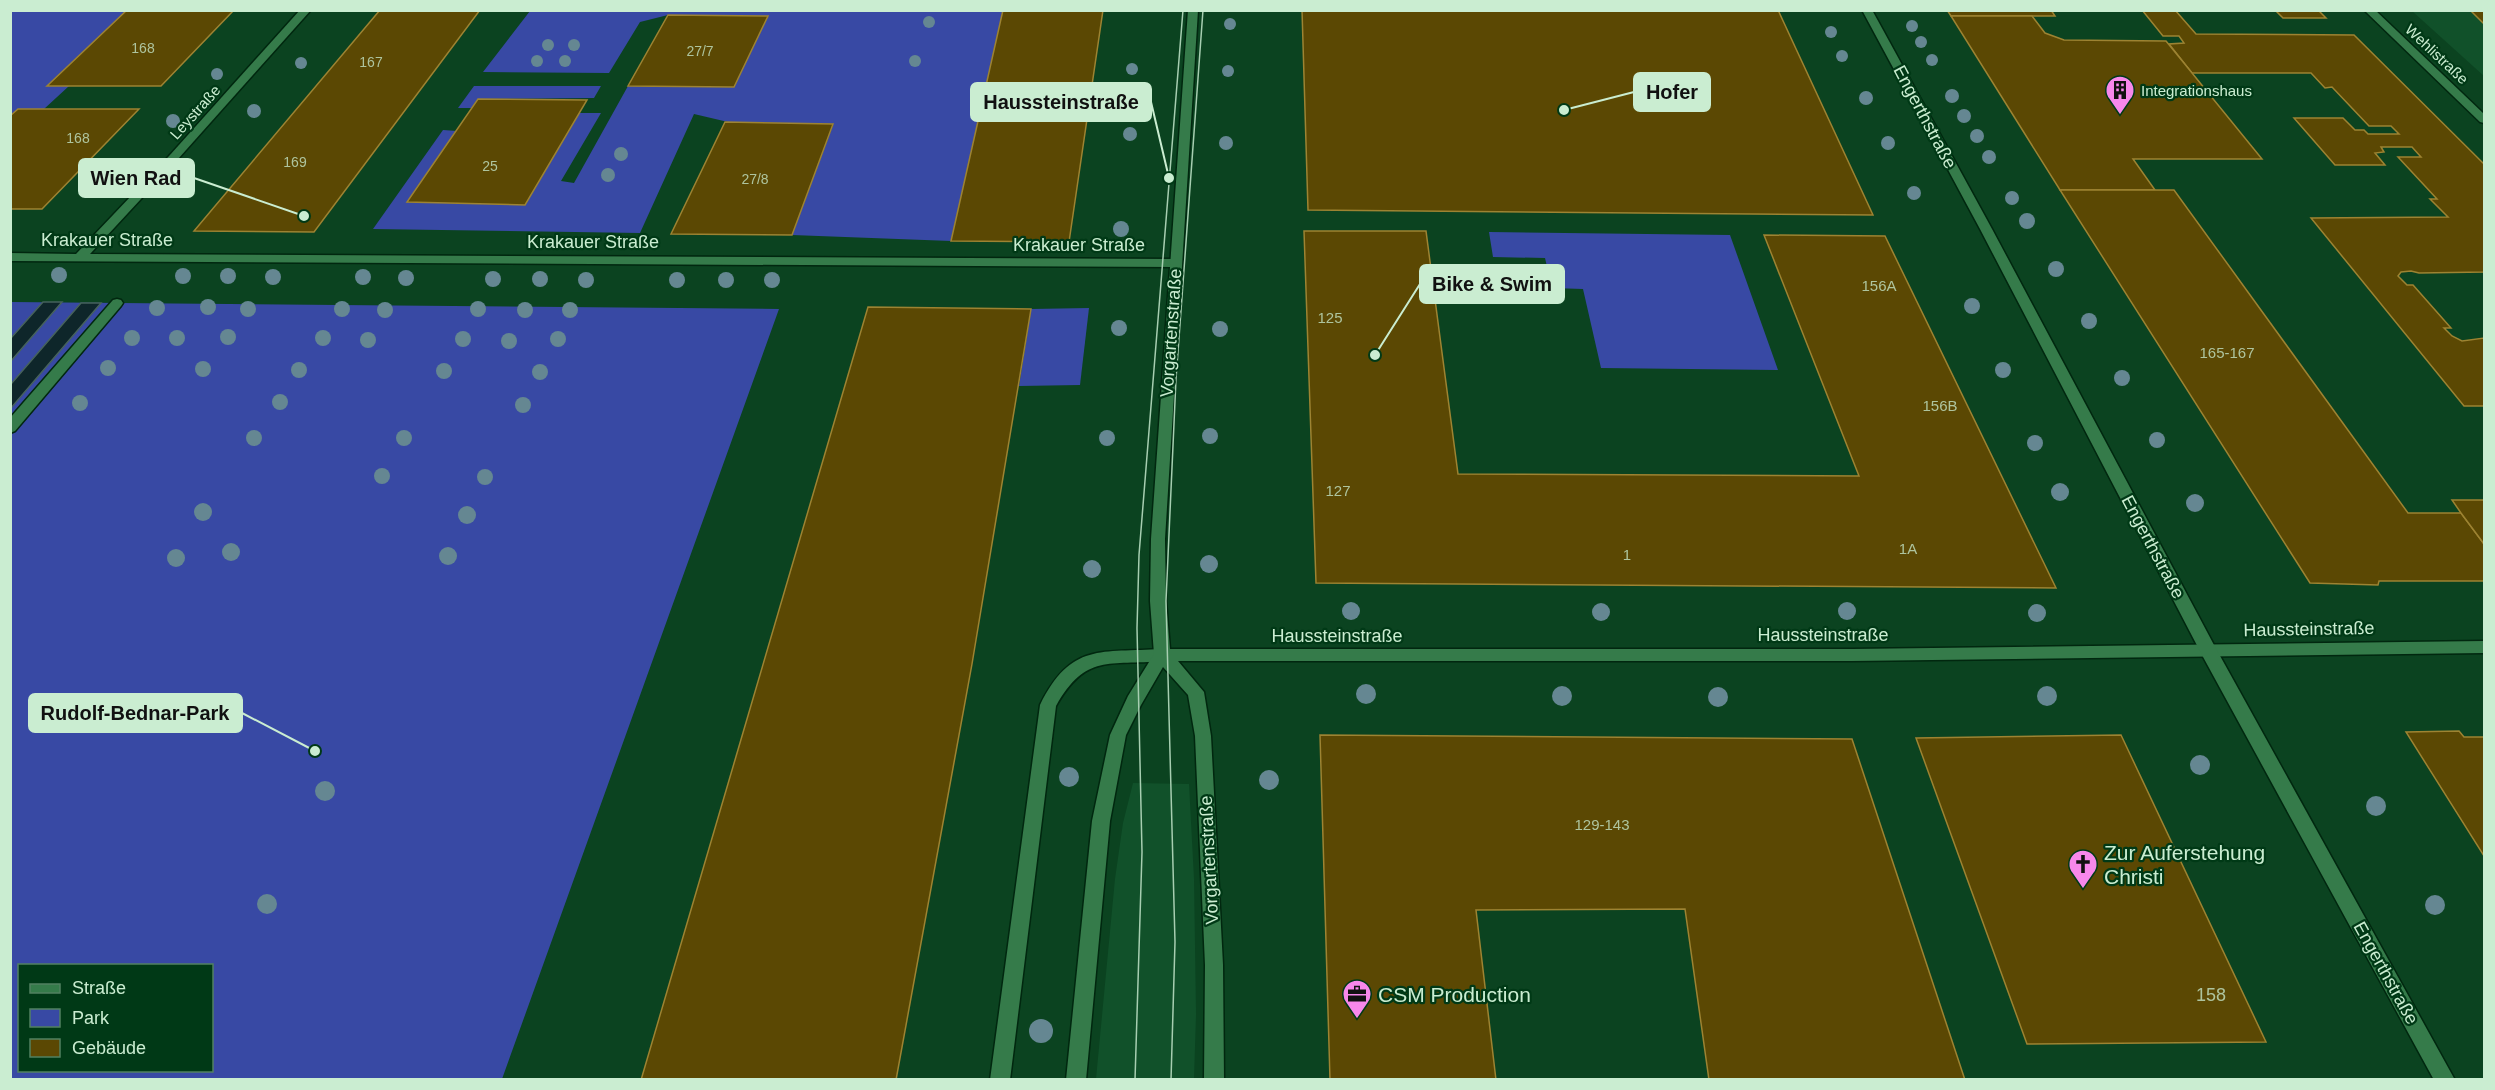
<svg xmlns="http://www.w3.org/2000/svg" width="2495" height="1090" font-family="Arial,sans-serif">
  <style>
    .built { fill: #11512a }
    .green { fill: #3849a4; fill-rule: evenodd }
    .water { fill: #0e262a; stroke: #46625c; stroke-width: 1.5 }
    .building { fill: #5b4803; stroke: #9d8332; stroke-width: 1.5 }
    .lines { fill: none; stroke-linecap: round; stroke-linejoin: round }
    .service-casing { stroke: #01270f; stroke-width: 3 }
    .pedestrian-casing { stroke: #01270f; stroke-width: 3 }
    .minor-casing { stroke: #01270f; stroke-width: 3 }
    .tertiary-casing { stroke: #01270f; stroke-width: 3 }
    .service { fill: #357b4a; fill-rule: evenodd }
    .pedestrian { fill: #357b4a; fill-rule: evenodd }
    .minor { fill: #357b4a; fill-rule: evenodd }
    .tertiary { fill: #357b4a; fill-rule: evenodd }
    .tram { stroke: #a7ceb1; stroke-width: 1.5 }
    .tree { fill: #658792 }
    .labels { text-anchor: middle; dominant-baseline: central; stroke-width: 4.5; stroke-linejoin: round; paint-order: stroke }
    .far-number-label { font-size: 14px; fill: #aec49e }
    .far-street-label { font-size: 15px; fill: #caedd1; stroke: #003916 }
    .far-poi-label { font-size: 15px; fill: #caedd1; stroke: #003916; text-anchor: start }
    .number-label { font-size: 15px; fill: #aec49e }
    .street-label { font-size: 18px; fill: #caedd1; stroke: #003916 }
    .near-number-label { font-size: 18px; fill: #aec49e }
    .near-poi-label { font-size: 21px; fill: #caedd1; stroke: #003916; text-anchor: start }
    .leader { fill: none; stroke: #caedd1; stroke-width: 2 }
    .callout-dot { fill: #caedd1; stroke: #003916; stroke-width: 2 }
    .callout { fill: #caedd1; stroke: #caedd1; stroke-width: 2 }
    .callout-label { font-size: 20px; text-anchor: middle; font-weight: bold; fill: #111 }
  </style>
  <rect width="100%" height="100%" fill="#0b4320"/>
  <!-- built -->
  <g class="built">
    <polygon points="2412,11 2484,11 2484,76"/>
    <polygon points="1133,783 1189,784 1194,879 1196,1014 1194,1079 1096,1079 1115,879 1123,823"/>
  </g>
  <!-- green -->
  <g class="green">
    <polygon points="11,11 127,11 48,85 69,86 44,109 18,109 11,116"/>
    <polygon points="530,11 1003,11 951,241 792,235 833,125 728,122 694,114 640,233 373,229 443,130 457,131 579,113 601,113 561,181 574,183 628,86 734,87 768,16 668,15 640,22 609,73 483,72"/>
    <polygon points="474,86 601,86 594,98 478,99 472,108 458,108"/>
    <polygon points="1489,232 1730,235 1778,370 1601,368 1583,289 1552,288 1545,258 1493,257"/>
    <path d="M11,302L779,309L502,1079L11,1080ZM20,966H212V1070H20Z"/>
    <polygon points="1089,308 1080,385 1019,386 1031,309"/>
  </g>
  <!-- water -->
  <g class="water">
    <polygon points="43,302 62,302 11,361 11,338"/>
    <polygon points="81,303 101,303 11,408 11,384"/>
  </g>
  <!-- building -->
  <g class="building">
    <polygon points="127,10 234,10 161,86 47,86"/>
    <polygon points="380,10 480,10 314,232 194,231"/>
    <polygon points="1003,10 1103,10 1069,242 951,241"/>
    <polygon points="1302,10 1778,10 1873,215 1308,210"/>
    <polygon points="1947,10 2051,10 2055,16 1951,16"/>
    <polygon points="2142,10 2175,10 2196,34 2354,35 2484,164 2484,272 2419,273 2411,271 2401,272 2398,276 2407,285 2413,285 2451,328 2444,328 2452,336 2462,341 2484,338 2484,406 2464,406 2311,218 2448,217 2430,199 2437,199 2398,157 2421,157 2412,147 2381,147 2384,152 2375,153 2385,165 2335,165 2294,118 2343,118 2355,130 2364,130 2368,134 2399,134 2391,126 2369,126 2332,87 2325,88 2311,73 2192,73 2169,44 2184,43 2179,36 2163,36"/>
    <polygon points="2275,10 2318,10 2326,18 2283,18"/>
    <polygon points="2470,10 2484,10 2484,24"/>
    <polygon points="668,15 768,16 734,87 628,86"/>
    <polygon points="1951,16 2032,16 2045,33 2064,40 2166,41 2262,159 2133,159 2155,190 2060,190"/>
    <polygon points="478,99 587,100 525,205 407,202"/>
    <polygon points="18,109 139,109 42,209 10,209 10,116"/>
    <polygon points="725,122 833,124 792,235 671,234"/>
    <polygon points="2060,190 2174,190 2408,513 2461,513 2484,544 2484,581 2379,581 2378,585 2310,583"/>
    <polygon points="1304,231 1426,231 1458,474 1859,476 1764,235 1885,236 2056,588 1316,583"/>
    <polygon points="868,307 1031,309 972,664 896,1080 641,1080"/>
    <polygon points="2452,500 2484,500 2484,544 2461,513"/>
    <polygon points="2459,731 2464,737 2484,737 2484,856 2406,732"/>
    <polygon points="1320,735 1852,739 1965,1080 1709,1080 1685,909 1476,910 1496,1080 1330,1080"/>
    <polygon points="2121,735 2266,1042 2027,1044 1916,738"/>
  </g>
  <g class="lines">
    <!-- service casing -->
    <g class="service-casing">
      <path id="service" d="M1162,649L1168,650L1170,655L1168,660L1162,661C1109,666 1086,653 1056,706L1010,1080H990L1040,705C1071,642 1101,653 1162,649Z"/>
    </g>
    <!-- pedestrian casing -->
    <g class="pedestrian-casing">
      <g id="pedestrian">
        <polygon points="174,154 178,155 178,159 90,254 1176,259 1182,263 1176,267 10,261 10,253 76,254 170,155"/>
        <polygon points="117,299 121,300 123,303 121,306 15,431 10,433 10,418 113,300"/>
      </g>
    </g>
    <!-- minor casing -->
    <g class="minor-casing">
      <g id="minor">
        <polygon points="300,10 311,10 178,159 170,159 170,155"/>
        <polygon points="1188,10 1198,10 1165,539 1166,601 1170,649 1852,649 2484,641 2484,653 1852,661 1178,661 1204,692 1211,736 1223,965 1224,1080 1204,1080 1205,965 1195,736 1188,695 1163,667 1141,705 1126,735 1110,821 1086,1080 1066,1080 1092,821 1110,735 1128,696 1154,654 1150,601 1151,539"/>
        <polygon points="2364,10 2375,10 2484,114 2484,123 2480,122"/>
      </g>
    </g>
    <!-- tertiary casing -->
    <g class="tertiary-casing">
      <polygon id="tertiary" points="1862,10 1872,10 1992,229 2214,645 2455,1080 2434,1080 2202,655 1980,229"/>
    </g>
    <!-- service -->
    <use href="#service" class="service"/>
    <!-- pedestrian -->
    <use href="#pedestrian" class="pedestrian"/>
    <!-- minor -->
    <use href="#minor" class="minor"/>
    <!-- tertiary -->
    <use href="#tertiary" class="tertiary"/>
    <!-- tram -->
    <g class="tram">
      <polyline points="1135,1080 1142,852 1137,628 1139,555 1183,10"/>
      <polyline points="1171,1080 1175,942 1166,601 1176,379 1203,10"/>
    </g>
  </g>
  <!-- trees -->
  <g class="tree">
    <circle cx="929" cy="22" r="6"/>
    <circle cx="1230" cy="24" r="6"/>
    <circle cx="1912" cy="26" r="6"/>
    <circle cx="1831" cy="32" r="6"/>
    <circle cx="1921" cy="42" r="6"/>
    <circle cx="548" cy="45" r="6"/>
    <circle cx="574" cy="45" r="6"/>
    <circle cx="1842" cy="56" r="6"/>
    <circle cx="1932" cy="60" r="6"/>
    <circle cx="537" cy="61" r="6"/>
    <circle cx="565" cy="61" r="6"/>
    <circle cx="915" cy="61" r="6"/>
    <circle cx="301" cy="63" r="6"/>
    <circle cx="1132" cy="69" r="6"/>
    <circle cx="1228" cy="71" r="6"/>
    <circle cx="217" cy="74" r="6"/>
    <circle cx="1952" cy="96" r="7"/>
    <circle cx="1866" cy="98" r="7"/>
    <circle cx="254" cy="111" r="7"/>
    <circle cx="1964" cy="116" r="7"/>
    <circle cx="173" cy="121" r="7"/>
    <circle cx="1130" cy="134" r="7"/>
    <circle cx="1977" cy="136" r="7"/>
    <circle cx="1226" cy="143" r="7"/>
    <circle cx="1888" cy="143" r="7"/>
    <circle cx="621" cy="154" r="7"/>
    <circle cx="1989" cy="157" r="7"/>
    <circle cx="608" cy="175" r="7"/>
    <circle cx="1914" cy="193" r="7"/>
    <circle cx="2012" cy="198" r="7"/>
    <circle cx="2027" cy="221" r="8"/>
    <circle cx="1121" cy="229" r="8"/>
    <circle cx="2056" cy="269" r="8"/>
    <circle cx="59" cy="275" r="8"/>
    <circle cx="183" cy="276" r="8"/>
    <circle cx="228" cy="276" r="8"/>
    <circle cx="273" cy="277" r="8"/>
    <circle cx="363" cy="277" r="8"/>
    <circle cx="406" cy="278" r="8"/>
    <circle cx="493" cy="279" r="8"/>
    <circle cx="540" cy="279" r="8"/>
    <circle cx="586" cy="280" r="8"/>
    <circle cx="677" cy="280" r="8"/>
    <circle cx="726" cy="280" r="8"/>
    <circle cx="772" cy="280" r="8"/>
    <circle cx="1972" cy="306" r="8"/>
    <circle cx="208" cy="307" r="8"/>
    <circle cx="157" cy="308" r="8"/>
    <circle cx="248" cy="309" r="8"/>
    <circle cx="342" cy="309" r="8"/>
    <circle cx="478" cy="309" r="8"/>
    <circle cx="385" cy="310" r="8"/>
    <circle cx="525" cy="310" r="8"/>
    <circle cx="570" cy="310" r="8"/>
    <circle cx="2089" cy="321" r="8"/>
    <circle cx="1119" cy="328" r="8"/>
    <circle cx="1220" cy="329" r="8"/>
    <circle cx="228" cy="337" r="8"/>
    <circle cx="132" cy="338" r="8"/>
    <circle cx="177" cy="338" r="8"/>
    <circle cx="323" cy="338" r="8"/>
    <circle cx="463" cy="339" r="8"/>
    <circle cx="558" cy="339" r="8"/>
    <circle cx="368" cy="340" r="8"/>
    <circle cx="509" cy="341" r="8"/>
    <circle cx="108" cy="368" r="8"/>
    <circle cx="203" cy="369" r="8"/>
    <circle cx="299" cy="370" r="8"/>
    <circle cx="2003" cy="370" r="8"/>
    <circle cx="444" cy="371" r="8"/>
    <circle cx="540" cy="372" r="8"/>
    <circle cx="2122" cy="378" r="8"/>
    <circle cx="280" cy="402" r="8"/>
    <circle cx="80" cy="403" r="8"/>
    <circle cx="523" cy="405" r="8"/>
    <circle cx="1210" cy="436" r="8"/>
    <circle cx="254" cy="438" r="8"/>
    <circle cx="404" cy="438" r="8"/>
    <circle cx="1107" cy="438" r="8"/>
    <circle cx="2157" cy="440" r="8"/>
    <circle cx="2035" cy="443" r="8"/>
    <circle cx="382" cy="476" r="8"/>
    <circle cx="485" cy="477" r="8"/>
    <circle cx="2060" cy="492" r="9"/>
    <circle cx="2195" cy="503" r="9"/>
    <circle cx="203" cy="512" r="9"/>
    <circle cx="467" cy="515" r="9"/>
    <circle cx="231" cy="552" r="9"/>
    <circle cx="448" cy="556" r="9"/>
    <circle cx="176" cy="558" r="9"/>
    <circle cx="1209" cy="564" r="9"/>
    <circle cx="1092" cy="569" r="9"/>
    <circle cx="1351" cy="611" r="9"/>
    <circle cx="1847" cy="611" r="9"/>
    <circle cx="1601" cy="612" r="9"/>
    <circle cx="2037" cy="613" r="9"/>
    <circle cx="1366" cy="694" r="10"/>
    <circle cx="1562" cy="696" r="10"/>
    <circle cx="2047" cy="696" r="10"/>
    <circle cx="1718" cy="697" r="10"/>
    <circle cx="2200" cy="765" r="10"/>
    <circle cx="1069" cy="777" r="10"/>
    <circle cx="1269" cy="780" r="10"/>
    <circle cx="325" cy="791" r="10"/>
    <circle cx="2376" cy="806" r="10"/>
    <circle cx="267" cy="904" r="10"/>
    <circle cx="2435" cy="905" r="10"/>
    <circle cx="1041" cy="1031" r="12"/>
  </g>
  <!-- icons -->
  <defs>
    <g id="building-pin" transform="scale(1.5)"><path d="M0 17L-7.5 6A9.5 9.5 0 1 1 7.5 6Z" fill="#f788eb" stroke="#003916"/><path d="M-4-6H4V6H1V3H-1V6H-4ZM-2.5-4.3h1.7v1.8h-1.7ZM.8-4.3h1.7v1.8H.8ZM-2.5-1h1.7V.8h-1.7ZM.8-1h1.7V.8H.8Z" fill="#111"/></g>
    <g id="church-pin" transform="scale(1.5)"><path d="M0 17L-7.5 6A9.5 9.5 0 1 1 7.5 6Z" fill="#f788eb" stroke="#003916"/><path d="M-1.2-6h2.4v3.5h3.3v2.4h-3.3V6h-2.4V-.1h-3.3v-2.4h3.3Z" fill="#111"/></g>
    <g id="office-pin" transform="scale(1.5)"><path d="M0 17L-7.5 6A9.5 9.5 0 1 1 7.5 6Z" fill="#f788eb" stroke="#003916"/><path d="M-6-3h4V-5.5h4V-3h4V5H-6ZM-1-4.5V-3h2v-1.5ZM-6 0V1H6V0Z" fill="#111"/></g>
  </defs>
  <g fill-rule="evenodd">
    <use href="#building-pin" x="2120" y="90"/>
    <use href="#church-pin" x="2083" y="864"/>
    <use href="#office-pin" x="1357" y="994"/>
  </g>
  <g class="labels">
    <!-- far-number labels -->
    <g class="far-number-label">
      <text x="143" y="48">168</text>
      <text x="700" y="51">27/7</text>
      <text x="371" y="62">167</text>
      <text x="78" y="138">168</text>
      <text x="295" y="162">169</text>
      <text x="490" y="166">25</text>
      <text x="755" y="179">27/8</text>
    </g>
    <!-- far-street labels -->
    <g class="far-street-label">
      <text transform="translate(2437 54) rotate(43)">Wehlistraße</text>
      <text transform="translate(195 112) rotate(-48)">Leystraße</text>
    </g>
    <!-- far-poi labels -->
    <g class="far-poi-label">
      <text x="2141" y="90">Integrationshaus</text>
    </g>
    <!-- number labels -->
    <g class="number-label">
      <text x="1879" y="285">156A</text>
      <text x="1330" y="317">125</text>
      <text x="2227" y="352">165-167</text>
      <text x="1940" y="405">156B</text>
      <text x="1338" y="490">127</text>
      <text x="1908" y="548">1A</text>
      <text x="1627" y="554">1</text>
      <text x="1602" y="824">129-143</text>
    </g>
    <!-- street labels -->
    <g class="street-label">
      <text transform="translate(1925 117) rotate(62)">Engerthstraße</text>
      <text x="107" y="240">Krakauer Straße</text>
      <text x="593" y="242">Krakauer Straße</text>
      <text x="1079" y="245">Krakauer Straße</text>
      <text transform="translate(1171 333) rotate(-86)">Vorgartenstraße</text>
      <text transform="translate(2153 547) rotate(62)">Engerthstraße</text>
      <text transform="translate(2309 629) rotate(-1)">Haussteinstraße</text>
      <text x="1823" y="635">Haussteinstraße</text>
      <text x="1337" y="636">Haussteinstraße</text>
      <text transform="translate(1209 860) rotate(-93)">Vorgartenstraße</text>
      <text transform="translate(2386 973) rotate(61)">Engerthstraße</text>
    </g>
    <!-- near-number labels -->
    <g class="near-number-label">
      <text x="2211" y="995">158</text>
    </g>
    <!-- near-poi labels -->
    <g class="near-poi-label">
      <text x="2104" y="852">Zur Auferstehung<tspan x="2104" dy="24">Christi</tspan></text>
      <text x="1378" y="994">CSM Production</text>
    </g>
  </g>
  <!-- callouts -->
  <path class="leader" d="M1564 110L1634 92M1169 178L1151 102M304 216L194 178M1375 355L1420 284M315 751L242 713"/>
  <g class="callout-dot">
    <circle cx="1564" cy="110" r="6"/>
    <circle cx="1169" cy="178" r="6"/>
    <circle cx="304" cy="216" r="6"/>
    <circle cx="1375" cy="355" r="6"/>
    <circle cx="315" cy="751" r="6"/>
  </g>
  <g class="callout">
    <rect x="1634" y="73" width="76" height="38" rx="6"/>
    <rect x="971" y="83" width="180" height="38" rx="6"/>
    <rect x="79" y="159" width="115" height="38" rx="6"/>
    <rect x="1420" y="265" width="144" height="38" rx="6"/>
    <rect x="29" y="694" width="213" height="38" rx="6"/>
  </g>
  <g class="callout-label">
    <text x="1672" y="99">Hofer</text>
    <text x="1061" y="109">Haussteinstraße</text>
    <text x="136" y="185">Wien Rad</text>
    <text x="1492" y="291">Bike &amp; Swim</text>
    <text x="135" y="720">Rudolf-Bednar-Park</text>
  </g>
  <!-- border -->
  <rect width="2495" height="1090" fill="none" stroke="#caedd1" stroke-width="24"/>
  <!-- legend -->
  <rect x="18" y="964" width="195" height="108" fill="#003916" stroke="#518161" stroke-width="1.5"/>
  <rect x="30" y="984" width="30" height="9" fill="#357b4a" stroke="#518161" stroke-width="1.5"/>
  <text x="72" y="994" font-size="18" fill="#caedd1">Straße</text>
  <rect x="30" y="1009" width="30" height="18" fill="#3849a4" stroke="#518161" stroke-width="1.5"/>
  <text x="72" y="1024" font-size="18" fill="#caedd1">Park</text>
  <rect x="30" y="1039" width="30" height="18" fill="#5b4803" stroke="#518161" stroke-width="1.5"/>
  <text x="72" y="1054" font-size="18" fill="#caedd1">Gebäude</text>
</svg>
